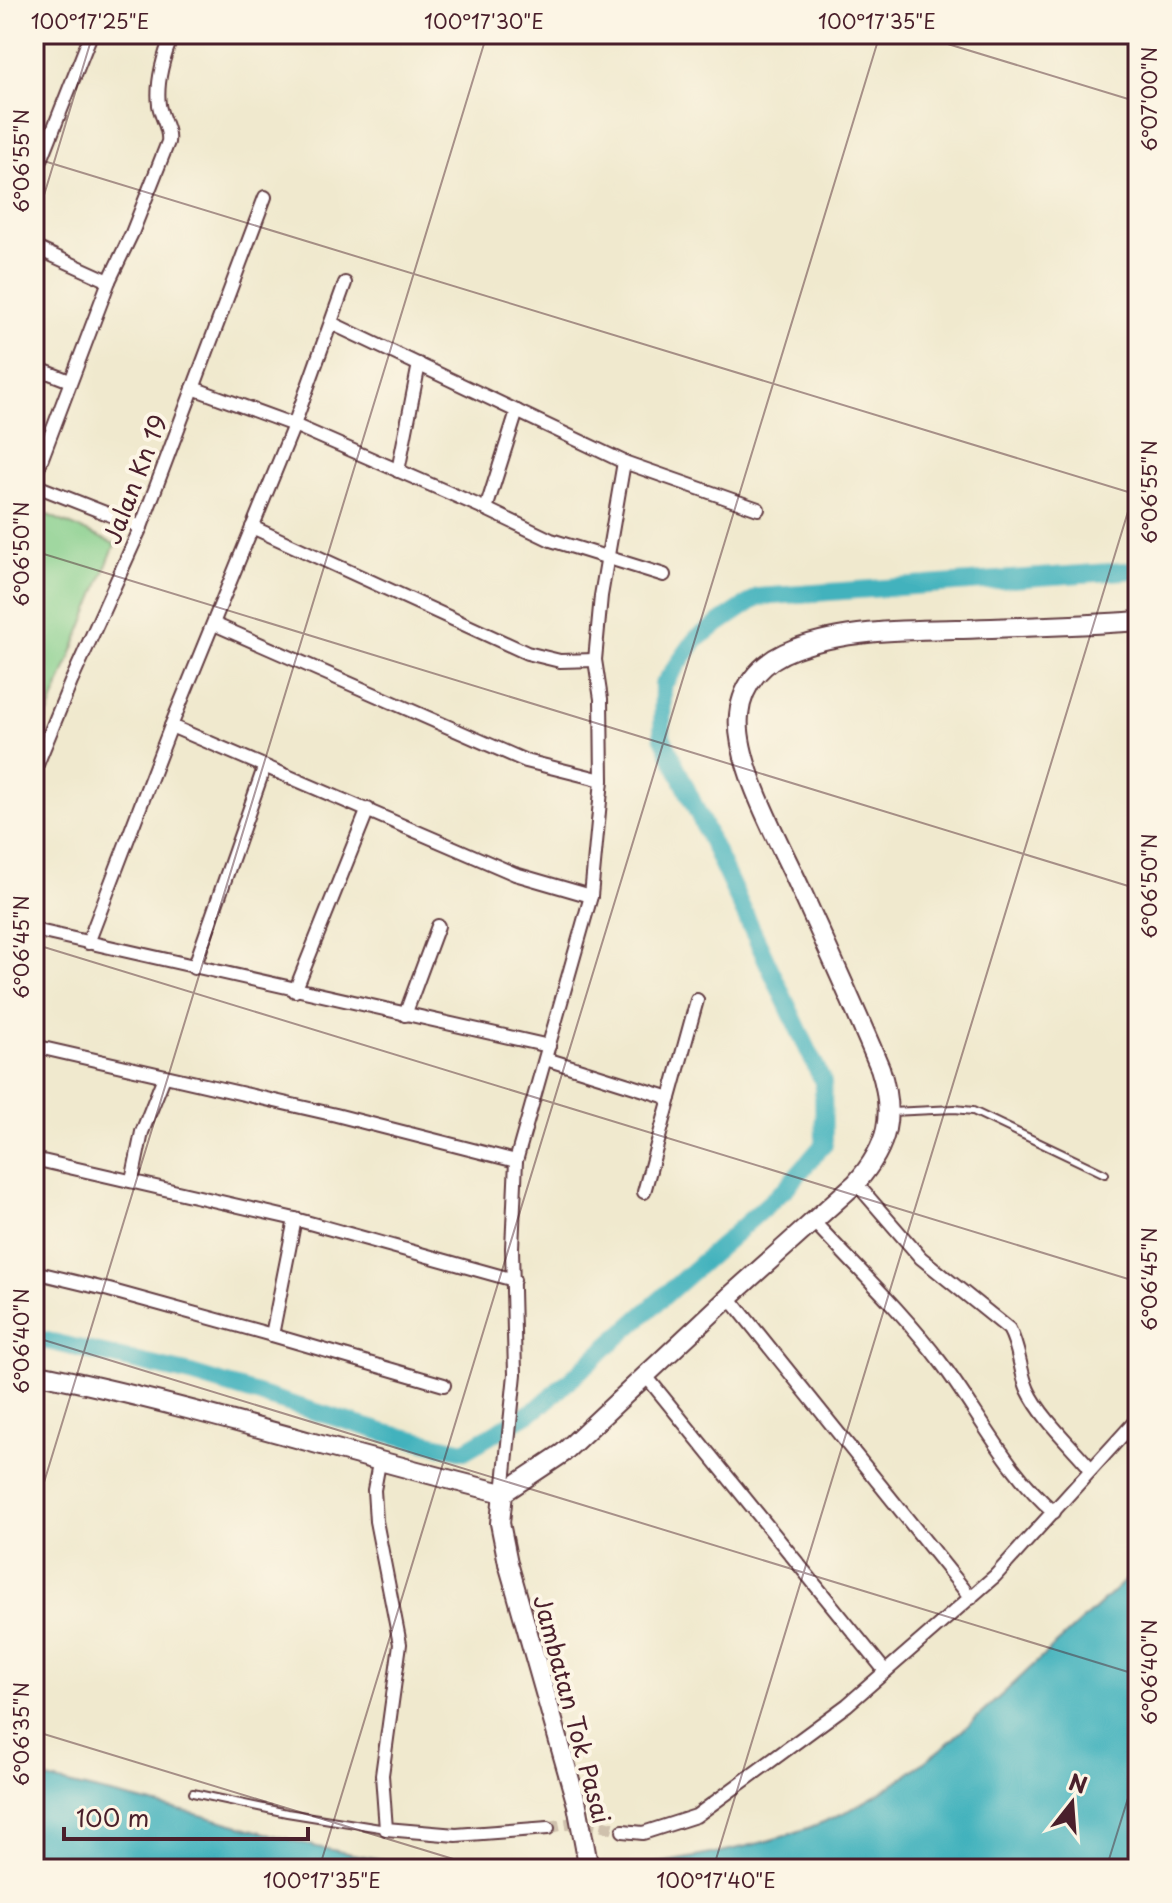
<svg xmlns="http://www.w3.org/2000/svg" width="1172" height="1903" font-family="'Playpen Sans',sans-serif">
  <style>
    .green { fill: #84ce8b; stroke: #67765b; stroke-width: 2 }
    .water { fill: #42b2bd; stroke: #466874; stroke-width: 2 }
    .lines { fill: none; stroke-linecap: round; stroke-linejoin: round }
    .canal { stroke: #42b2bd; stroke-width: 18 }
    .street-tunnel { stroke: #cfc1ad; stroke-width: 12; stroke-dasharray: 12 6; stroke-linecap: butt }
    .lane-casing { stroke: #633d43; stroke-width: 10 }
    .street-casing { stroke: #633d43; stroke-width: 16 }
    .secondary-casing { stroke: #633d43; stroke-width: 22 }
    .lane { stroke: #fff; stroke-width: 6 }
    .street { stroke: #fff; stroke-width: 12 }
    .secondary { stroke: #fff; stroke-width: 18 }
    .secondary-bridge-casing { stroke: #633d43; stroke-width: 22; stroke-linecap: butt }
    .secondary-bridge { stroke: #fff; stroke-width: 18 }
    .ticks { fill: none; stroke: #4a1f2b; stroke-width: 2; stroke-opacity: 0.45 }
    .labels { text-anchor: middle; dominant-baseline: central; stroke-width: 8; stroke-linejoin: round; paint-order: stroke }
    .street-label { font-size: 24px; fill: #4a1f2b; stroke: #fcf5e5 }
    .neatline { fill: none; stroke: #4a1f2b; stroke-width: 3 }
    .ticks-label { font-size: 20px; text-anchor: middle; fill: #4a1f2b }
  </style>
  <rect width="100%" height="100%" fill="#fcf5e5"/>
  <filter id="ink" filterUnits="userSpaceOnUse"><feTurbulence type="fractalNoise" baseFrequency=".0125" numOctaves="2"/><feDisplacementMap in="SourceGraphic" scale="16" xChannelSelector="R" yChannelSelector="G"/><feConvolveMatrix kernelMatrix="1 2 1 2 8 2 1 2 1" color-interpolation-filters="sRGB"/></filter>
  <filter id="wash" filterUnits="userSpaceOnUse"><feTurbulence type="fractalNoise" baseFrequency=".006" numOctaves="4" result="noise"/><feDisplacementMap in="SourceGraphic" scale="32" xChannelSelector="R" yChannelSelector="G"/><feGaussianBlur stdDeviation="1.8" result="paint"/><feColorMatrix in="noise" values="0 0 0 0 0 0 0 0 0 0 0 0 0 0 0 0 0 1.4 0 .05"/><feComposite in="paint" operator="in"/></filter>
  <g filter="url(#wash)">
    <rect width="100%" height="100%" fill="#f0e9ce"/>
    <!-- green -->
    <polygon class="green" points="34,509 115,544 36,744 34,743"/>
    <!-- water -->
    <g class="water">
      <path d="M1138,1568V1869H625C704,1856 788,1844 859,1805C933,1765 992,1703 1053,1647C1082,1620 1111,1595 1138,1568Z"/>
      <polygon points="34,1776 200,1815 317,1847 352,1854 384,1860 488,1863 539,1869 34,1869"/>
    </g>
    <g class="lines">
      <!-- canal -->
      <polyline class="canal" points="34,1338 191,1374 386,1433 464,1451 538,1408 785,1189 824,1144 823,1082 662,736 663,685 696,639 758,597 1138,570"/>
    </g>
  </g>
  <g filter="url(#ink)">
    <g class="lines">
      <!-- street-tunnel -->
      <path class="street-tunnel" d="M548,1828C575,1820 597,1823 623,1831"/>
      <!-- lane casing -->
      <g class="lane-casing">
        <g id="lane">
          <polyline points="891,1112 955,1109 973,1111 1105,1174"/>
          <polyline points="193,1793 287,1813 386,1829"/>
        </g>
      </g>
      <!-- street casing -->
      <g class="street-casing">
        <g id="street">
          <polyline points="34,178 91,34"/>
          <polyline points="34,247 109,281 34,479"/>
          <path d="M109,281L132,233L168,142C170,129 161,118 159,105C156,82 164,54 173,34"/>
          <polyline points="331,323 624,462 758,509"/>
          <polyline points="34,367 70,381"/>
          <polyline points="193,388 294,425 486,509 551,540 664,575"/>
          <polyline points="398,471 419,364"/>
          <polyline points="34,485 141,527"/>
          <polyline points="486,509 517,411"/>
          <polyline points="252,527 527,653 560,661 595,660"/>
          <polyline points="214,624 526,761 602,780"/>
          <polyline points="171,726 515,874 591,896"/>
          <polyline points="34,772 71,682 141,527 265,197"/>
          <polyline points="34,930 549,1046"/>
          <polyline points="88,943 171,726 294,425 345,283"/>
          <polyline points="194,968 264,768"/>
          <polyline points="295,991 368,809"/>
          <polyline points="405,1015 438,926"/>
          <polyline points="34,1046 336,1115 516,1161"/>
          <polyline points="546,1059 670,1098"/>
          <polyline points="34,1159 295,1219 514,1280"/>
          <polyline points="132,1181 142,1132 164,1077"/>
          <path d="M856,1183L921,1258L1009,1329C1020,1348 1019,1370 1028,1390C1042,1419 1070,1444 1091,1469"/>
          <polyline points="644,1192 697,1000"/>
          <path d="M814,1222C857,1268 904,1313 942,1364C979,1413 1007,1472 1054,1512"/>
          <polyline points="34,1272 109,1290 272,1335 444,1385"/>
          <polyline points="729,1297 971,1598"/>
          <polyline points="272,1335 295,1219"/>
          <polyline points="646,1376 885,1671"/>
          <polyline points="379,1463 374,1490 376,1521 400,1644 382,1775 386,1829 456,1835 548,1828"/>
          <polyline points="503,1493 515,1374 512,1248 516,1161 591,896 602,780 601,699 595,660 601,596 624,462"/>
          <polyline points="623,1831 643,1833 696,1816 847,1705 995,1576 1138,1418"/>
        </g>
      </g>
      <!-- secondary casing -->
      <g class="secondary-casing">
        <g id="secondary">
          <path d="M34,1373C192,1405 347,1455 503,1493"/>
          <path d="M508,1563L500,1523L503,1493L563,1453L729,1297L856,1183C889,1145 895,1115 880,1068C855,1008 828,949 801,890C781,845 734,763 739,715C742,683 764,660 794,649C844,630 904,630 956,629C1017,627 1077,626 1138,621"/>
        </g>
      </g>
      <!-- lane -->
      <use href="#lane" class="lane"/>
      <!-- street -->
      <use href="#street" class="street"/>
      <!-- secondary -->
      <use href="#secondary" class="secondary"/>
      <!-- secondary-bridge casing -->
      <g class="secondary-bridge-casing">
        <polyline id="secondary-bridge" points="508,1563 577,1805 589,1869"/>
      </g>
      <!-- secondary-bridge -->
      <use href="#secondary-bridge" class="secondary-bridge"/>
    </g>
  </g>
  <!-- ticks -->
  <path class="ticks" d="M915,34L1138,102M34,158L1138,495M34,228L93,34M34,551L1138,889M34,944L1138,1282M34,1337L1138,1675M34,1515L487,34M34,1731L486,1869M319,1869L880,34M713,1869L1138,479M1106,1869L1138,1766"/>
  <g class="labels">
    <!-- street labels -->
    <g class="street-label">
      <text transform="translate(134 479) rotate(-69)">Jalan Kn 19</text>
      <text transform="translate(573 1709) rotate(75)">Jambatan Tok Pasai</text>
    </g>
  </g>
  <!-- margin -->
  <rect width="1172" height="1903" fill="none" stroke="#fcf5e5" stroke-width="88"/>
  <!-- north arrow -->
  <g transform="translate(1072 1803) rotate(17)" stroke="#fcf5e5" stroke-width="6" paint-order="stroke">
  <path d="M0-6L14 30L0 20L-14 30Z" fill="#4a1f2b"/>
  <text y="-12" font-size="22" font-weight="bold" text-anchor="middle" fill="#4a1f2b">N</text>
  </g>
  <!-- scale -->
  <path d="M64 1827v12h244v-12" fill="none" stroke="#4a1f2b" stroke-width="4"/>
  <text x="76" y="1827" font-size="24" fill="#4a1f2b" stroke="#fcf5e5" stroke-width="6" paint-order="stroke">100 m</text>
  <rect x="44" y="44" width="1084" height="1815" class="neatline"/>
  <g class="ticks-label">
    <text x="90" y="29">100°17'25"E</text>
    <text x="484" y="29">100°17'30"E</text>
    <text x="877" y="29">100°17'35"E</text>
    <text transform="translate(1150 99) rotate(-90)" y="7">6°07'00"N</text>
    <text transform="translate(22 161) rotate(-90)" y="7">6°06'55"N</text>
    <text transform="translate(1150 492) rotate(-90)" y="7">6°06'55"N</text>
    <text transform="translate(22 554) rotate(-90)" y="7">6°06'50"N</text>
    <text transform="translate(1150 886) rotate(-90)" y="7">6°06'50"N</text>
    <text transform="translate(22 947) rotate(-90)" y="7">6°06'45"N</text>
    <text transform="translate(1150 1279) rotate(-90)" y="7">6°06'45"N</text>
    <text transform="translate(22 1341) rotate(-90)" y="7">6°06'40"N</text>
    <text transform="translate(1150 1672) rotate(-90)" y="7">6°06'40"N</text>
    <text transform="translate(22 1734) rotate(-90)" y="7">6°06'35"N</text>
    <text x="322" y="1888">100°17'35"E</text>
    <text x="716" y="1888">100°17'40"E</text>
  </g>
</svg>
